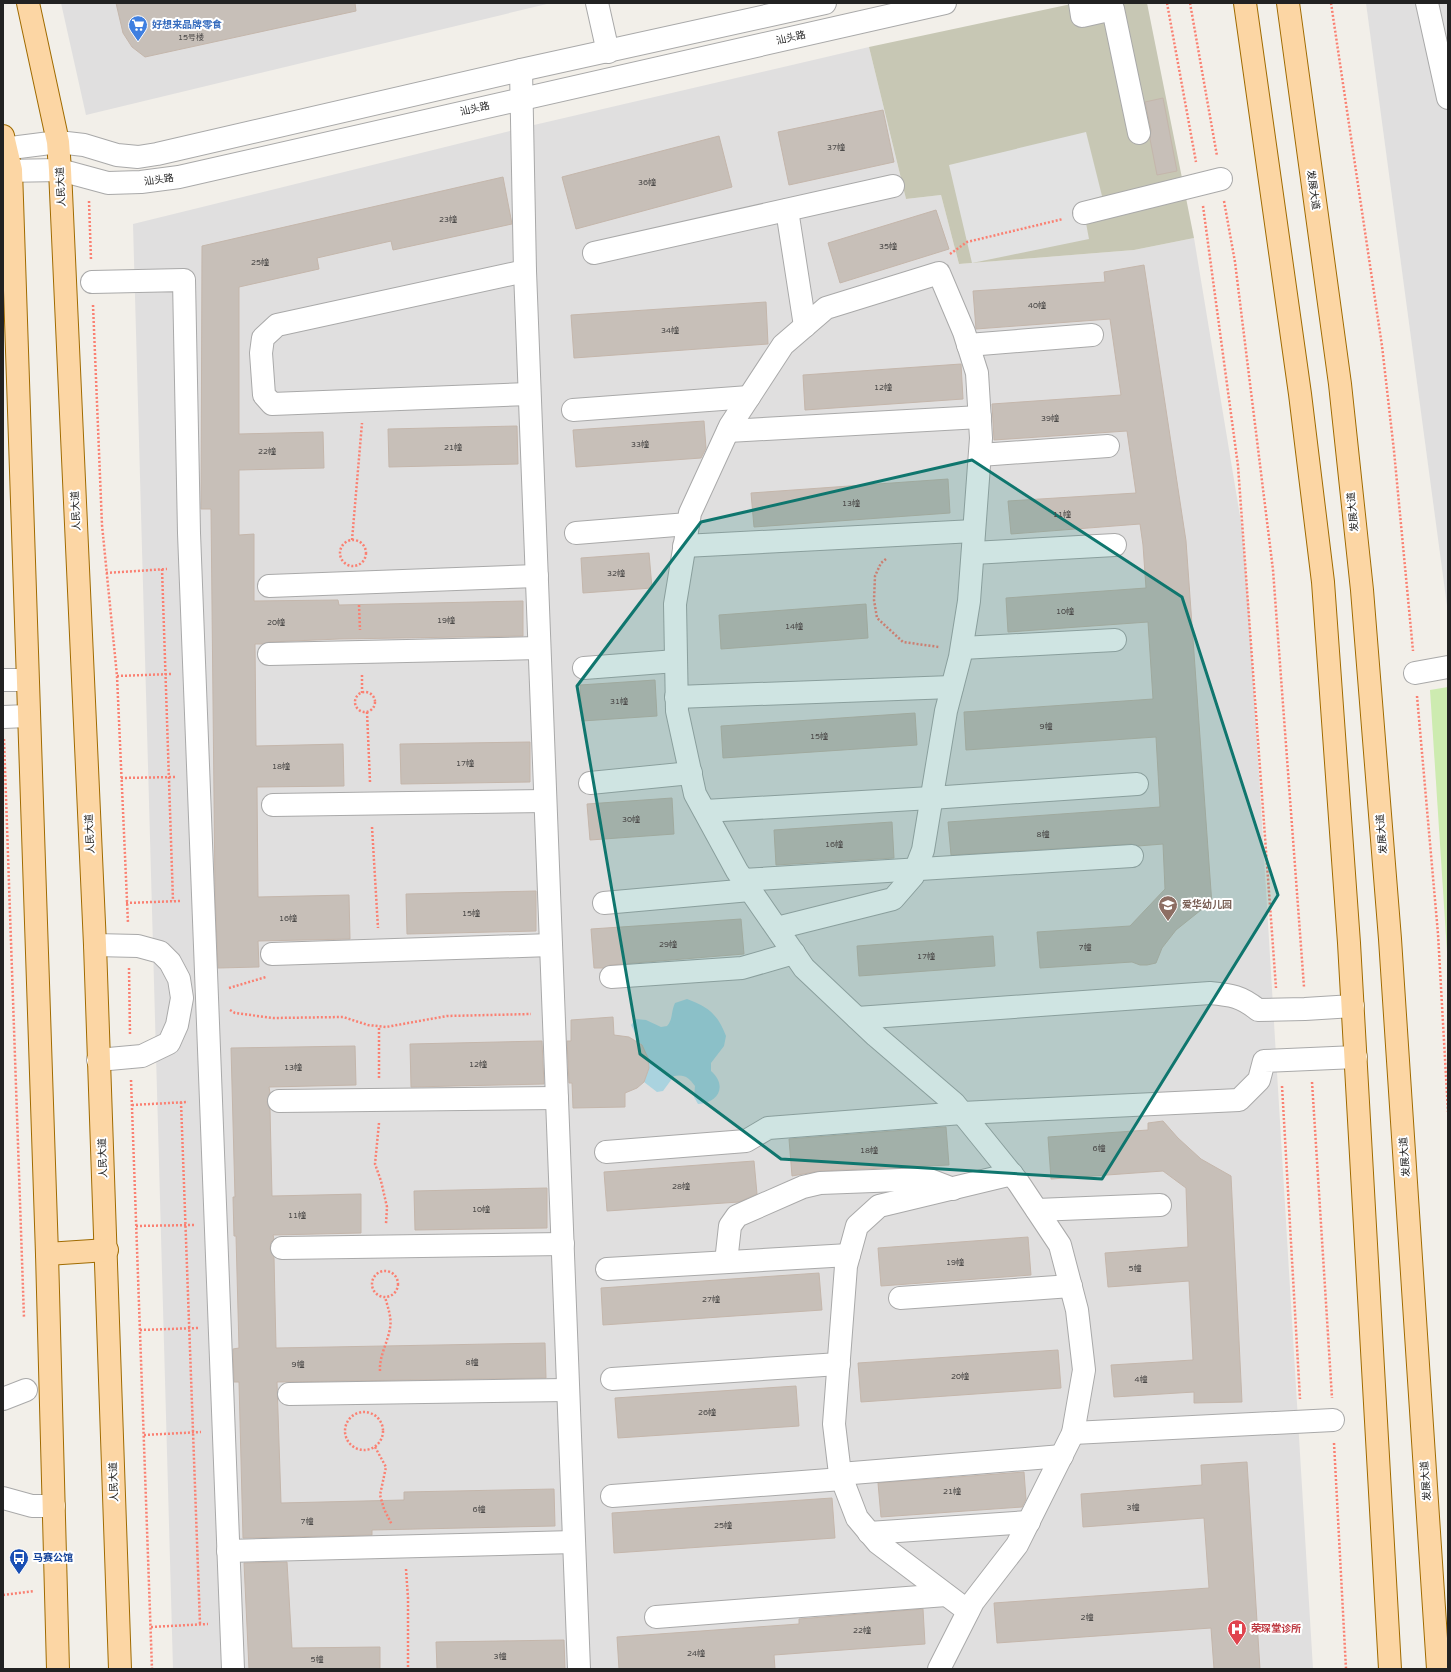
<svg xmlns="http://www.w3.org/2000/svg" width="1451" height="1672" font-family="'Varela Round','Noto Sans SC',sans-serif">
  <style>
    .residential { fill: #e0dfdf }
    .construction { fill: #c7c7b4 }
    .grass { fill: #cdebb0 }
    .parking { fill: #e2e2e2 }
    .water { fill: #aad3df }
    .building { fill: #c7bfb8; stroke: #c4b6ab }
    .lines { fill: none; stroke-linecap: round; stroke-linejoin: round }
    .minor-casing { stroke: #a9a9a9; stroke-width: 24 }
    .major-casing { stroke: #a06b00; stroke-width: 24 }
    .path { stroke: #fa8072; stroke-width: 2.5; stroke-dasharray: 2 2; stroke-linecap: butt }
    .minor { stroke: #fff; stroke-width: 22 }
    .major { stroke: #fcd6a4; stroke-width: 22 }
    .marked { fill: #0f766e; fill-opacity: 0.2; stroke: #0f766e; stroke-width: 3; stroke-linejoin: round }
    .labels { text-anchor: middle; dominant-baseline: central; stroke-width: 4; stroke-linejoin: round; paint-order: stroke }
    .number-label { font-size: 8px; fill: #4b4948 }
    .shop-label { font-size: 10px; font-weight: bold; fill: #366cbe; stroke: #fff; text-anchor: start }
    .street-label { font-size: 10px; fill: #222; stroke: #fff }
    .education-label { font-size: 10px; font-weight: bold; fill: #785e54; stroke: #fff; text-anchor: start }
    .transit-label { font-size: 10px; font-weight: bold; fill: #164399; stroke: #fff; text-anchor: start }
    .health-label { font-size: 10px; font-weight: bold; fill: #be3a42; stroke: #fff; text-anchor: start }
  </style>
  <rect width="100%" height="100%" fill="#f2efe9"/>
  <!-- residential -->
  <g class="residential">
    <polygon points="61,3 551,3 86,115"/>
    <polygon points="1366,3 1448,3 1448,613"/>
    <polygon points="869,47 906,199 941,195 959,264 1134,250 1194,238 1242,528 1249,608 1313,1669 173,1669 133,224 534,125"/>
  </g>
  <!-- construction -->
  <polygon class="construction" points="1076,3 1147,3 1194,238 1134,250 959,264 941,195 906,199 869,47"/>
  <!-- grass -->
  <polygon class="grass" points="1448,687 1448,967 1430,690"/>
  <!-- parking -->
  <polygon class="parking" points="1086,132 1102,196 1082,202 1089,239 972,263 949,165"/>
  <!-- water -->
  <path class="water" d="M687,999C709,1007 718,1015 726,1036L724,1046L711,1063V1071C728,1086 718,1103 698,1104L694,1097L695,1086C689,1078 685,1074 674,1076L663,1091L657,1092L644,1082L649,1068L648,1058L631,1025L636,1019L646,1020L661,1027L667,1026C673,1020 671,1011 675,1003Z"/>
  <!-- building -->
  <g class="building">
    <polygon points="116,3 355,3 356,11 145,57 132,47 123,33"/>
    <polygon points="1163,98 1177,171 1157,175 1150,139 1151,130 1145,102"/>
    <polygon points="883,110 894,162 789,185 778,132"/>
    <polygon points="719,136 732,187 576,229 562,177"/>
    <polygon points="503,177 512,224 393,250 391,241 317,258 319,269 239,287 239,434 323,432 324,468 239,470 239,535 254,534 254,601 338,600 339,605 523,601 523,636 339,639 269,642 262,644 255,644 256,746 343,744 344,786 257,787 258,897 349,895 350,939 258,941 259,967 218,968 215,893 211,509 201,509 202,246"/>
    <polygon points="936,210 949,249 840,283 828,243"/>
    <polygon points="1144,265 1186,541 1212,905 1201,910 1176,930 1162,948 1156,963 1147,965 1140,965 1132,962 1040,968 1037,932 1130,926 1165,889 1163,844 1138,846 1131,844 951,855 948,822 1160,807 1156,737 966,750 964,712 1153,699 1148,622 1008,632 1006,598 1146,588 1143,545 1140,524 1011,534 1008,501 1136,493 1127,431 994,440 992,404 1121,395 1110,319 976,329 973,291 1105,282 1104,272"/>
    <polygon points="766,302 768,344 574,358 571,315"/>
    <polygon points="961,364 963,399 805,410 803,375"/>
    <polygon points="704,421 706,448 701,458 576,467 573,430"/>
    <polygon points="517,426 518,464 389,467 388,429"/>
    <polygon points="948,479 950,513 754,527 751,493"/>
    <polygon points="649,553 652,588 583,593 581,558"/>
    <polygon points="866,604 868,638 721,649 719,615"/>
    <polygon points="655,680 657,716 582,721 580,685"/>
    <polygon points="915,713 917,745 723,758 721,726"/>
    <polygon points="530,742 530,782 401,784 400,744"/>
    <polygon points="672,798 674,834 590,840 587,804"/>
    <polygon points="892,822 894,858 776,865 774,830"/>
    <polygon points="536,891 536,931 407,934 406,894"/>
    <polygon points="741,919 744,954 610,965 603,968 594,968 591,929"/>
    <polygon points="993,936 995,966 859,976 857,946"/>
    <polygon points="613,1017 614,1035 629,1037 642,1045 648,1058 649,1068 644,1082 637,1088 625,1093 625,1107 573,1108 572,1083 569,1083 567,1041 571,1041 571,1020"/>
    <polygon points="542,1041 544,1084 411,1087 410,1044"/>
    <polygon points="355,1046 356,1085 269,1087 270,1093 267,1102 270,1109 272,1196 361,1194 361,1233 273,1235 274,1239 271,1242 270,1249 274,1257 276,1348 545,1343 546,1378 277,1382 281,1503 404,1500 404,1492 554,1489 555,1526 372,1530 372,1535 243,1538 239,1382 234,1382 233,1349 239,1348 236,1236 234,1236 233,1197 235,1197 231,1048"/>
    <polygon points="1163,1121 1178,1138 1201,1159 1231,1176 1242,1402 1194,1403 1194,1392 1114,1397 1111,1365 1193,1360 1189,1281 1108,1287 1105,1253 1188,1247 1186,1188 1163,1171 1051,1179 1048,1137 1148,1130 1148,1123"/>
    <polygon points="946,1127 949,1165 820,1171 792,1176 789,1139"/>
    <polygon points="754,1161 757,1194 739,1202 607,1211 604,1172"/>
    <polygon points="547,1188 547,1228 415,1230 414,1191"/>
    <polygon points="1028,1237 1031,1275 881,1286 878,1248"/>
    <polygon points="819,1273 822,1310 603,1325 601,1288"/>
    <polygon points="1058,1350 1061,1388 861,1402 858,1363"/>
    <polygon points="796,1386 799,1426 618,1438 615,1398"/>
    <polygon points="1247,1462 1260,1669 1214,1669 1211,1628 997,1643 994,1603 1209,1588 1204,1518 1083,1527 1081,1494 1202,1485 1201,1465"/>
    <polygon points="1024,1472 1026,1499 1022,1507 881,1517 878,1483"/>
    <polygon points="832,1498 835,1538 614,1553 612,1513"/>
    <polygon points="287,1562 292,1648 380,1647 380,1669 249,1669 244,1563"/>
    <polygon points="923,1609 925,1644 774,1655 775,1669 619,1669 617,1637 799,1624 799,1619"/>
    <polygon points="564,1640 565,1669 437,1669 436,1642"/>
  </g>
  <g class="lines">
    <!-- minor casing -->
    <g class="minor-casing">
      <g id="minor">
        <polyline points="597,3 608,52"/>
        <polyline points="1080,3 1082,16 1113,9 1139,133"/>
        <polyline points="1427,3 1448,98"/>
        <polyline points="521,70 525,271 579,1669"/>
        <polyline points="3,149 58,142 84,145 117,155 138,157 157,154 521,70 825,3"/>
        <polyline points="3,171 60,170 108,183 141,182 179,177 945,3"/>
        <polyline points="787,210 805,326"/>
        <polyline points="1084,213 1221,179"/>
        <polyline points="594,253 893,186"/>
        <polyline points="525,271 277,325 263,338 261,353 264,395 272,404 529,394"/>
        <polyline points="92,282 184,280 189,533 233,1669"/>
        <polyline points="968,345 1092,335"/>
        <polyline points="573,410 749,397"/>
        <polyline points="728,431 980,417"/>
        <polyline points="980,455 1108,446"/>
        <polyline points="576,533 688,524"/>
        <polyline points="684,546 974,531"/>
        <polyline points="973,553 1115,545"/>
        <polyline points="269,586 537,576"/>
        <polyline points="962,648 1115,640"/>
        <polyline points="269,654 539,648"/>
        <polyline points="584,668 676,661"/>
        <polyline points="1415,673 1448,667"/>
        <polyline points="3,680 27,680"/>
        <polyline points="676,697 952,687"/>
        <polyline points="3,717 28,716"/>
        <polyline points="590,783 691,773"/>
        <polyline points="273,805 545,801"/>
        <polyline points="705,811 931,798 1137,784"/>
        <polyline points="743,880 1132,856"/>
        <polyline points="604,903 750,890"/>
        <polyline points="777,928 893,899 913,876 923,850 946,711 960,657 969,601 981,438 977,373 964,332 939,273 826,308 783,345 730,426 690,513 675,604 677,711 695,794 737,871 804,968 876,1036 954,1103 1018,1182 1060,1245 1077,1310 1084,1370 1073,1433 1017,1545 973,1602 939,1669"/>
        <polyline points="95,945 138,946 160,952 170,962 179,979 182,998 177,1025 169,1043 142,1056 98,1060"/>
        <polyline points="272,954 551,945"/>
        <polyline points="611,977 742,968 794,953"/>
        <path d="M857,1018L1210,993C1231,995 1241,996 1258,1010L1305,1009L1353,1006"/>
        <polyline points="279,1101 557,1098"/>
        <polyline points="606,1152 746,1141 768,1128 962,1113 1239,1100 1259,1080 1264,1061 1356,1057"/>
        <polyline points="1037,1210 1160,1205"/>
        <polyline points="282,1248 563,1244"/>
        <polyline points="726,1262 730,1226 737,1216 803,1187 820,1183 927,1179 953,1189"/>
        <polyline points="607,1269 849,1255"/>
        <polyline points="900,1298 1071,1286"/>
        <polyline points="612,1379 839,1364"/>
        <polyline points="289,1394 568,1390"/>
        <polyline points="3,1399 26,1390"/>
        <polyline points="1073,1433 1333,1420"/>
        <polyline points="840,1474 1062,1456"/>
        <polyline points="612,1496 842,1479"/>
        <polyline points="3,1498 32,1506 54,1506"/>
        <polyline points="869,1533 1029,1522"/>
        <polyline points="228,1551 574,1542"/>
        <polyline points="968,1611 878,1543 857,1518 842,1479 840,1474 834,1424 846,1266 857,1226 879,1206 1012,1174"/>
        <polyline points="656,1617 946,1595"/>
      </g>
    </g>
    <!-- major casing -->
    <g class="major-casing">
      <g id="major">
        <polyline points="28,3 58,142 60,170 95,945 120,1669"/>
        <polyline points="1245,3 1300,394 1323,582 1349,943 1390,1669"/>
        <polyline points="1288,3 1340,384 1362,590 1390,939 1438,1669"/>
        <polyline points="3,136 11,170 47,1254 58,1669"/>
        <polyline points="47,1254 107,1250"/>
      </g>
    </g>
    <!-- path -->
    <g class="path">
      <polyline points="1167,3 1196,162"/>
      <polyline points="1190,3 1217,156"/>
      <polyline points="1331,3 1382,346 1394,451 1413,651"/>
      <polyline points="89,201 91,260"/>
      <polyline points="1224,201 1235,262 1273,570 1304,987"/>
      <polyline points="1203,206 1238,466 1276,988"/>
      <polyline points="950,254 967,242 1063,219"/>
      <polyline points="93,305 102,525 117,676 128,923"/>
      <circle cx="353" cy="553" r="13"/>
      <polyline points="352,540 362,423"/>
      <polyline points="886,559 881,563 875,576 874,600 877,618 903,642 939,647"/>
      <polyline points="162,569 173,901"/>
      <polyline points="106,573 167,569"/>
      <polyline points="359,605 360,630"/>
      <polyline points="362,675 362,693"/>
      <polyline points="117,676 172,674"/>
      <circle cx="365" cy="702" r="10"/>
      <polyline points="1417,696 1438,934 1448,1112"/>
      <polyline points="367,712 370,782"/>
      <polyline points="4,739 24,1318"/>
      <polyline points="121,778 176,777"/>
      <polyline points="372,827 378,928"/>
      <polyline points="126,903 180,901"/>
      <polyline points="129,968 130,1035"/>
      <polyline points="229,988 266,977"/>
      <polyline points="230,1010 235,1013 273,1018 343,1017 368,1025 386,1027 447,1016 531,1014"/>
      <polyline points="379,1078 379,1026"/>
      <polyline points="131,1080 152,1669"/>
      <polyline points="1312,1082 1332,1398"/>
      <polyline points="1282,1086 1300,1399"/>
      <polyline points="181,1102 200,1624"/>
      <polyline points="132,1105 188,1102"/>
      <polyline points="379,1123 375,1164 381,1181 387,1207 386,1224"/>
      <polyline points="136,1226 194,1225"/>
      <circle cx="385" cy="1284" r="13"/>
      <polyline points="140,1330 198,1328"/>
      <path d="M380,1371C379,1356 388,1342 390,1328C392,1318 388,1308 385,1297"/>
      <circle cx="364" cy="1431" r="19"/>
      <polyline points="144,1435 201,1432"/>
      <polyline points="1334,1443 1346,1669"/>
      <polyline points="375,1447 386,1467 380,1495 384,1509 392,1525"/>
      <polyline points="406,1569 408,1598 408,1669"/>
      <polyline points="3,1595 34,1591"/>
      <polyline points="151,1627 208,1624"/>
    </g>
    <!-- minor -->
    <use href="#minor" class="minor"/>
    <!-- major -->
    <use href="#major" class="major"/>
  </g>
  <!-- marked area -->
  <path class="marked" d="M972,460L1182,597L1278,895L1102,1179L781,1159L640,1054L577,686L701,522Z"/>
  <!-- icons -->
  <defs>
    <g id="supermarket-pin" transform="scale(1)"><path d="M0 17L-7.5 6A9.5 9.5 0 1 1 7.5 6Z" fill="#3f7fe0" stroke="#fff"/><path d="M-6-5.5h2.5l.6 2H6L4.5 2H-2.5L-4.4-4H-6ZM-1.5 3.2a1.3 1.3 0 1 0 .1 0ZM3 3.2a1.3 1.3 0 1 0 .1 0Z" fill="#fff"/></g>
    <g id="school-pin" transform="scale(1)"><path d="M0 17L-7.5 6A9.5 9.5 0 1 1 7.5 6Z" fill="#8d6e63" stroke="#fff"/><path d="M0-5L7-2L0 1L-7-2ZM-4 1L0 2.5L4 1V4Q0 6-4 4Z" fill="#fff"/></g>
    <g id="bus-pin" transform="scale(1)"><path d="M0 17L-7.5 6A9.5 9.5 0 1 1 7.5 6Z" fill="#1a4fb4" stroke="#fff"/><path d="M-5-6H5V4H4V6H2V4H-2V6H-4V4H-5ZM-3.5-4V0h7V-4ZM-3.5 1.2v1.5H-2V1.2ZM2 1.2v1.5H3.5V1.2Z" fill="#fff"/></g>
    <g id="hospital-pin" transform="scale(1)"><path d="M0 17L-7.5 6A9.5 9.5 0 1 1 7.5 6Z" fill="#e0444e" stroke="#fff"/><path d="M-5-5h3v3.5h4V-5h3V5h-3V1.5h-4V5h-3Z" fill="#fff"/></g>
  </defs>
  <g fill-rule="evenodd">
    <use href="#supermarket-pin" x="138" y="25"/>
    <use href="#school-pin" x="1168" y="905"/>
    <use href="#bus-pin" x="19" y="1558"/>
    <use href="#hospital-pin" x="1237" y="1629"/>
  </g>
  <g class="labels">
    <!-- number labels -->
    <g class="number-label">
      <text x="191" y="37">15号楼</text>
      <text x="836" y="147">37幢</text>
      <text x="647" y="182">36幢</text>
      <text x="448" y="219">23幢</text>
      <text x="888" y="246">35幢</text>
      <text x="260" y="262">25幢</text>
      <text x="1037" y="305">40幢</text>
      <text x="670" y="330">34幢</text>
      <text x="883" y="387">12幢</text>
      <text x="1050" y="418">39幢</text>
      <text x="640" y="444">33幢</text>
      <text x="453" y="447">21幢</text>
      <text x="267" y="451">22幢</text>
      <text x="851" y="503">13幢</text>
      <text x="1062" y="514">11幢</text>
      <text x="616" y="573">32幢</text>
      <text x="1065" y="611">10幢</text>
      <text x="446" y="620">19幢</text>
      <text x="276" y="622">20幢</text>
      <text x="794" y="626">14幢</text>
      <text x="619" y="701">31幢</text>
      <text x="1046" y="726">9幢</text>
      <text x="819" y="736">15幢</text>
      <text x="465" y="763">17幢</text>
      <text x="281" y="766">18幢</text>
      <text x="631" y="819">30幢</text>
      <text x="1043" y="834">8幢</text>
      <text x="834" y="844">16幢</text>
      <text x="471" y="913">15幢</text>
      <text x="288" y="918">16幢</text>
      <text x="668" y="944">29幢</text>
      <text x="1085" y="947">7幢</text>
      <text x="926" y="956">17幢</text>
      <text x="478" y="1064">12幢</text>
      <text x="293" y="1067">13幢</text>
      <text x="1099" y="1148">6幢</text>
      <text x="869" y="1150">18幢</text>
      <text x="681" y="1186">28幢</text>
      <text x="481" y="1209">10幢</text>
      <text x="297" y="1215">11幢</text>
      <text x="955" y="1262">19幢</text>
      <text x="1135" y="1268">5幢</text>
      <text x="711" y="1299">27幢</text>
      <text x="472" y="1362">8幢</text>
      <text x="298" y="1364">9幢</text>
      <text x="960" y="1376">20幢</text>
      <text x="1141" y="1379">4幢</text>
      <text x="707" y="1412">26幢</text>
      <text x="952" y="1491">21幢</text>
      <text x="1133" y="1507">3幢</text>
      <text x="479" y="1509">6幢</text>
      <text x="307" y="1521">7幢</text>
      <text x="723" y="1525">25幢</text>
      <text x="1087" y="1617">2幢</text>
      <text x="862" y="1630">22幢</text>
      <text x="696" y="1653">24幢</text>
      <text x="500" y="1656">3幢</text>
      <text x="317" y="1659">5幢</text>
    </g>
    <!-- shop labels -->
    <g class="shop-label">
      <text x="152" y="25">好想来品牌零食</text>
    </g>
    <!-- street labels -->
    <g class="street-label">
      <text transform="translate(791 38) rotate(-13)">汕头路</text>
      <text transform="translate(475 109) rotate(-13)">汕头路</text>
      <text transform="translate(159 180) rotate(-8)">汕头路</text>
      <text transform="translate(61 187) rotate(-93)">人民大道</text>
      <text transform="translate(1313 190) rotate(82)">发展大道</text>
      <text transform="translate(76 511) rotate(-93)">人民大道</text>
      <text transform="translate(1353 512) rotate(-96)">发展大道</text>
      <text transform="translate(90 834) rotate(-93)">人民大道</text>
      <text transform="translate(1382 834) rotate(-95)">发展大道</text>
      <text transform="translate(1405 1157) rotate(-94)">发展大道</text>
      <text transform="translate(103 1158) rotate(-92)">人民大道</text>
      <text transform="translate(1426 1481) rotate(-94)">发展大道</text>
      <text transform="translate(114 1482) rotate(-92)">人民大道</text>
    </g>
    <!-- education labels -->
    <g class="education-label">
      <text x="1182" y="905">爱华幼儿园</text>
    </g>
    <!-- transit labels -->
    <g class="transit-label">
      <text x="33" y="1558">马赛公馆</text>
    </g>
    <!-- health labels -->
    <g class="health-label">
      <text x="1251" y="1629">荣琛堂诊所</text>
    </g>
  </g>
  <!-- border -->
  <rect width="1451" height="1672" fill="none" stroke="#222222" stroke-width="8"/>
</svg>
